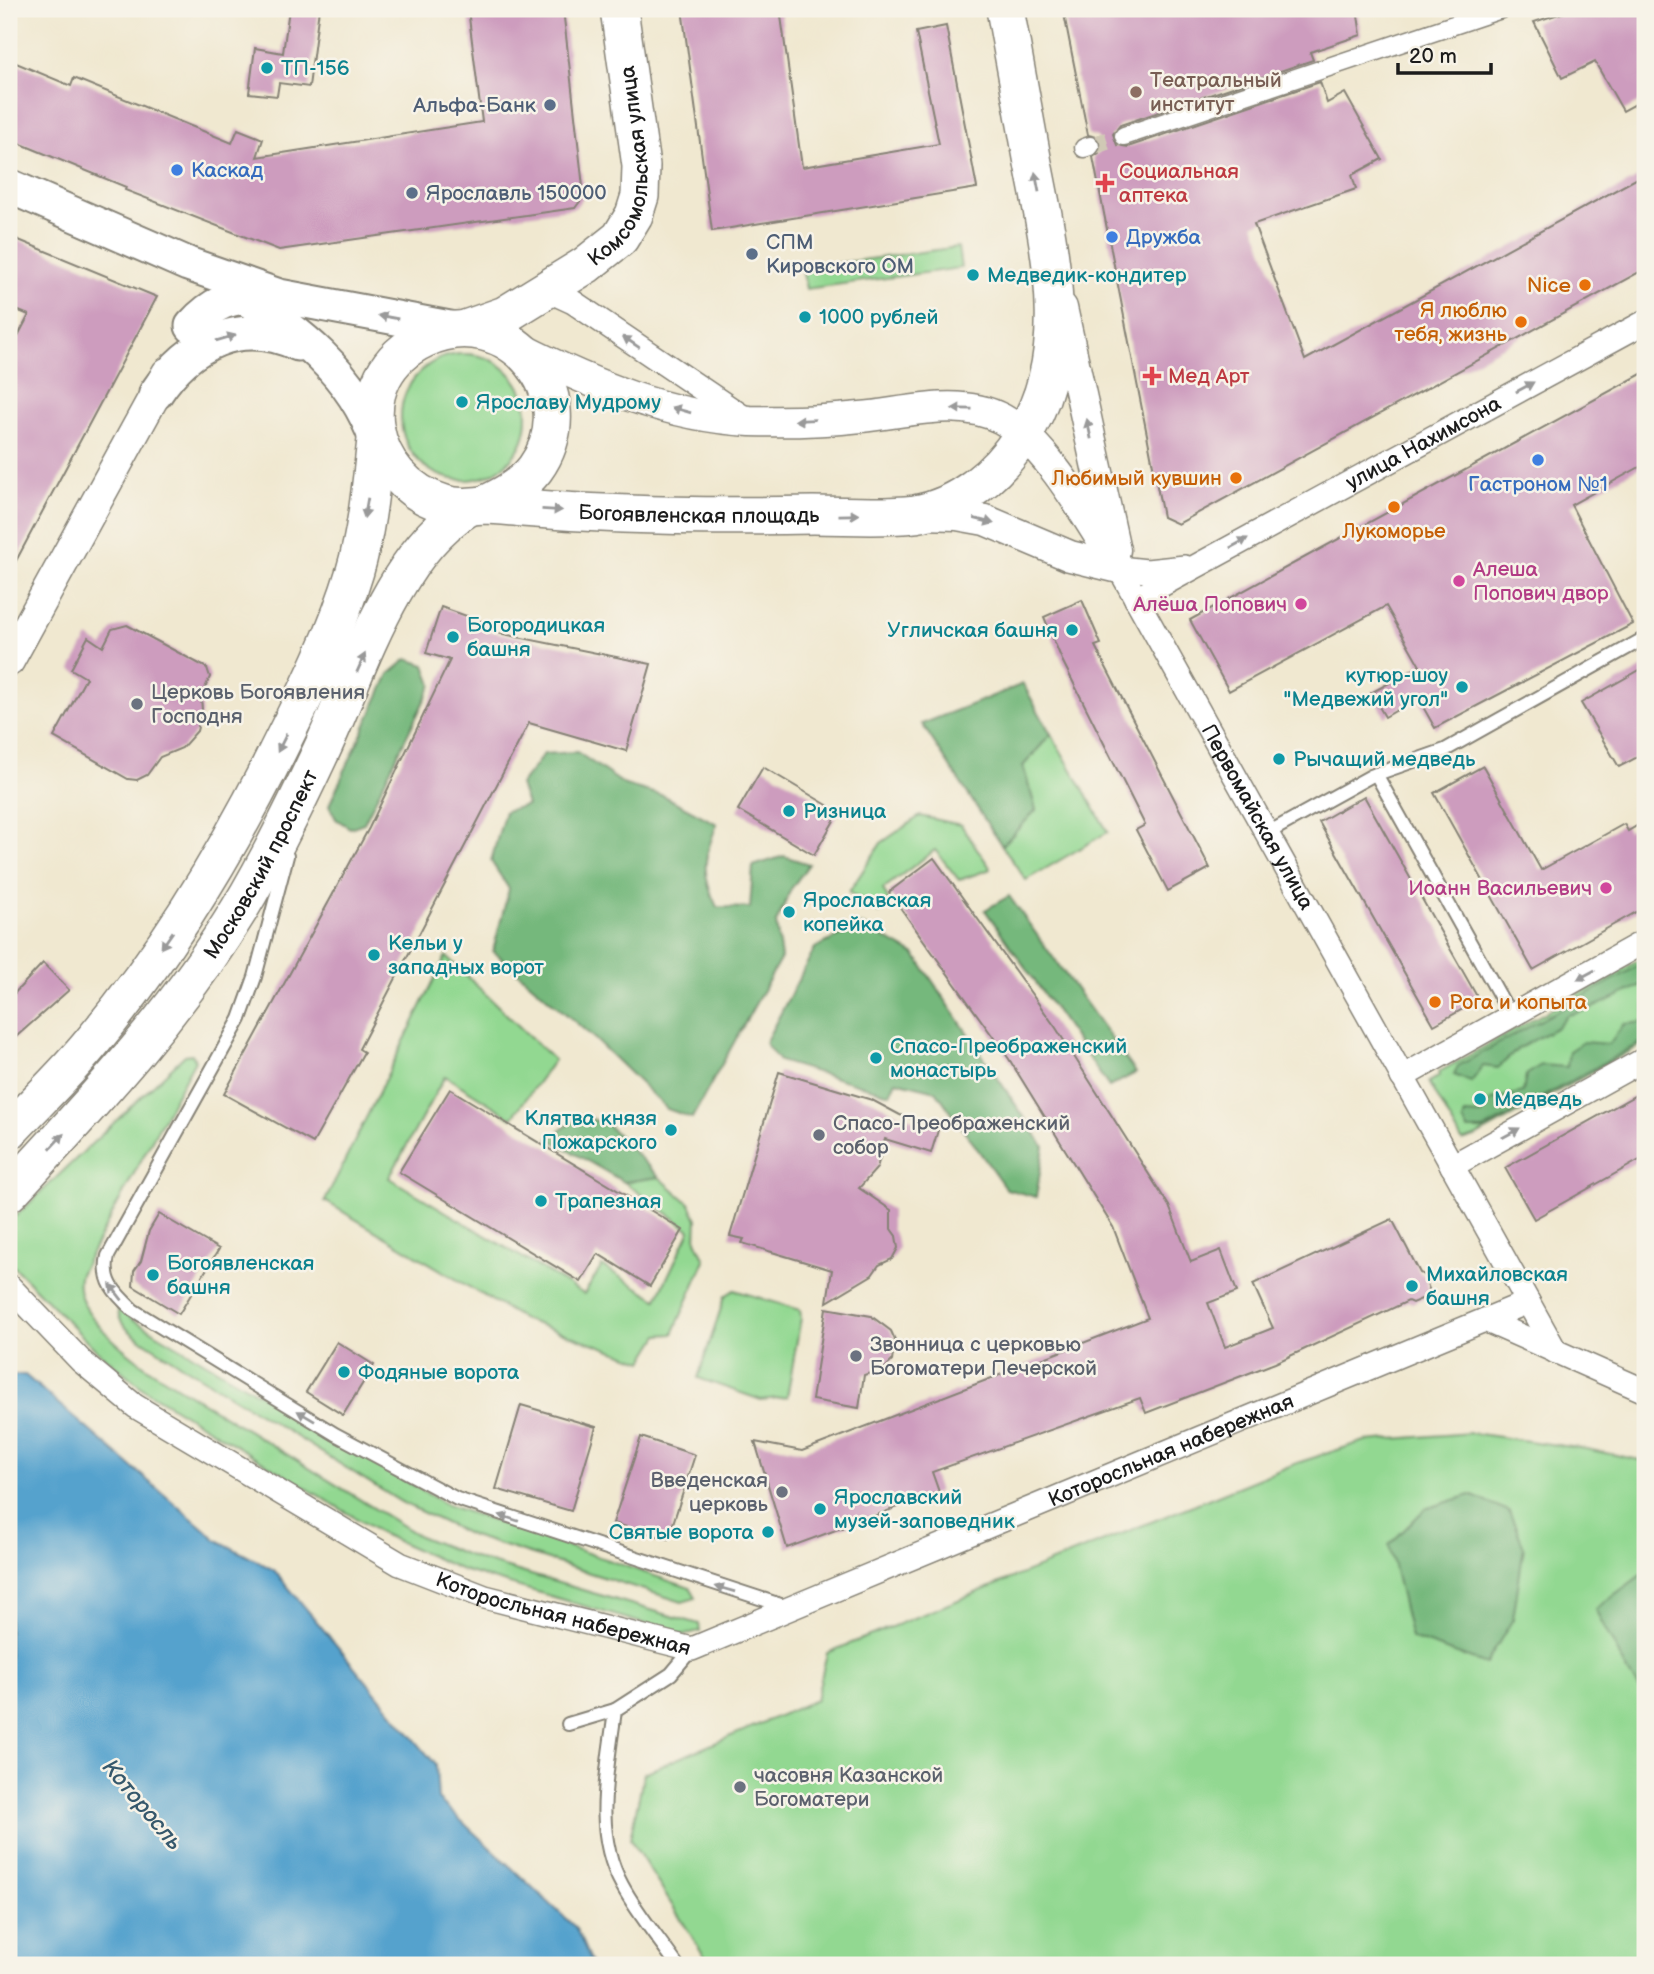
<svg xmlns="http://www.w3.org/2000/svg" width="1654" height="1974" font-family="'Balsamiq Sans',sans-serif">
  <style>
    .green { fill: #92d891; stroke: #577a56; stroke-width: 2 }
    .forest { fill: #75b87b; stroke: #486a4c; stroke-width: 2 }
    .water { fill: #54a2cd; stroke: #385f74; stroke-width: 2 }
    .building { fill: #cd9cbe }
    .lines { fill: none; stroke-linecap: round; stroke-linejoin: round }
    .pedestrian-tunnel { stroke: #d0c9b5; stroke-width: 18; stroke-dasharray: 18 9; stroke-linecap: butt }
    .service-casing { stroke: #868276; stroke-width: 16 }
    .pedestrian-casing { stroke: #868276; stroke-width: 21 }
    .minor-casing { stroke: #868276; stroke-width: 26 }
    .tertiary-casing { stroke: #868276; stroke-width: 33 }
    .secondary-casing { stroke: #868276; stroke-width: 37 }
    .primary-casing { stroke: #868276; stroke-width: 40 }
    .service { stroke: #fff; stroke-width: 12 }
    .pedestrian { stroke: #fff; stroke-width: 18 }
    .minor { stroke: #fff; stroke-width: 23 }
    .tertiary { stroke: #fff; stroke-width: 30 }
    .secondary { stroke: #fff; stroke-width: 33 }
    .primary { stroke: #fff; stroke-width: 37 }
    .oneway { fill: #999 }
    .culture-dot { fill: #0f9aa8; stroke: #f7f3e8; stroke-width: 2.5 }
    .education-dot { fill: #8d6e63; stroke: #f7f3e8; stroke-width: 2.5 }
    .service-dot { fill: #5c6f8a; stroke: #f7f3e8; stroke-width: 2.5 }
    .shop-dot { fill: #3f7fe0; stroke: #f7f3e8; stroke-width: 2.5 }
    .health-dot { fill: #e0444e; stroke: #f7f3e8; stroke-width: 2.5 }
    .food-dot { fill: #e8710a; stroke: #f7f3e8; stroke-width: 2.5 }
    .hotel-dot { fill: #d1479c; stroke: #f7f3e8; stroke-width: 2.5 }
    .worship-dot { fill: #6b7280; stroke: #f7f3e8; stroke-width: 2.5 }
    .labels { text-anchor: middle; dominant-baseline: central; stroke-width: 5; stroke-linejoin: round; paint-order: stroke }
    .culture-label { font-size: 21px; fill: #0d838f; stroke: #f7f3e8; text-anchor: start }
    .education-label { font-size: 21px; fill: #785e54; stroke: #f7f3e8; text-anchor: start }
    .service-label { font-size: 21px; fill: #4e5e75; stroke: #f7f3e8; text-anchor: start }
    .street-label { font-size: 21px; fill: #1c1c1c; stroke: #f7f3e8 }
    .shop-label { font-size: 21px; fill: #366cbe; stroke: #f7f3e8; text-anchor: start }
    .health-label { font-size: 21px; fill: #be3a42; stroke: #f7f3e8; text-anchor: start }
    .food-label { font-size: 21px; fill: #c56008; stroke: #f7f3e8; text-anchor: end }
    .hotel-label { font-size: 21px; fill: #b23c85; stroke: #f7f3e8; text-anchor: end }
    .worship-label { font-size: 21px; fill: #5b616d; stroke: #f7f3e8; text-anchor: start }
    .water-label { font-size: 23px; font-style: italic; fill: #35586c; stroke: #f7f3e8 }
  </style>
  <rect width="100%" height="100%" fill="#f7f3e8"/>
  <filter id="ink" filterUnits="userSpaceOnUse"><feTurbulence type="fractalNoise" baseFrequency=".0143" numOctaves="2"/><feDisplacementMap in="SourceGraphic" scale="14" xChannelSelector="R" yChannelSelector="G"/><feConvolveMatrix kernelMatrix="1 2 1 2 8 2 1 2 1" color-interpolation-filters="sRGB"/></filter>
  <filter id="wash" filterUnits="userSpaceOnUse"><feTurbulence type="fractalNoise" baseFrequency=".00686" numOctaves="4" result="noise"/><feDisplacementMap in="SourceGraphic" scale="28" xChannelSelector="R" yChannelSelector="G"/><feGaussianBlur stdDeviation="1.57" result="paint"/><feColorMatrix in="noise" values="0 0 0 0 0 0 0 0 0 0 0 0 0 0 0 0 0 1.4 0 .05"/><feComposite in="paint" operator="in"/></filter>
  <g filter="url(#wash)">
    <rect width="100%" height="100%" fill="#f0e8d0"/>
    <!-- green -->
    <g class="green">
      <polygon points="958,247 961,268 806,289 802,268"/>
      <circle cx="464" cy="417" r="63"/>
      <polygon points="1051,734 1108,832 1026,880 1002,846 1036,810 1023,766"/>
      <polygon points="920,816 961,825 991,869 959,880 935,850 883,889 889,901 879,913 849,892 881,843"/>
      <polygon points="446,956 554,1060 512,1118 445,1076 389,1178 584,1294 602,1266 657,1299 690,1230 624,1182 659,1177 690,1204 697,1219 696,1240 705,1260 673,1334 659,1335 643,1361 523,1319 325,1201"/>
      <polygon points="1645,957 1645,1043 1475,1137 1462,1141 1429,1082 1440,1076 1439,1072"/>
      <path d="M192,1054L195,1060L80,1274C69,1310 126,1352 152,1371L419,1536L480,1560L699,1624L700,1631L682,1635L462,1570L384,1535L146,1391L94,1348L9,1262V1210L16,1216L185,1055Z"/>
      <polygon points="734,1290 800,1310 801,1318 787,1397 761,1400 698,1378 725,1296"/>
      <path d="M118,1306L132,1319L447,1505L690,1588L696,1598L682,1602L472,1536L401,1502L148,1344C134,1335 116,1325 118,1306Z"/>
      <polygon points="1471,1433 1586,1449 1645,1461 1645,1965 710,1965 630,1839 644,1773 816,1700 827,1653 1297,1463 1365,1441"/>
    </g>
    <!-- forest -->
    <g class="forest">
      <polygon points="407,659 425,665 432,685 364,823 350,828 336,819 329,805 389,674"/>
      <polygon points="1023,684 1051,734 1023,766 1036,810 1002,846 922,724"/>
      <path d="M577,752L625,785L664,796L717,824C704,859 700,872 717,907L750,908L753,866L784,856L809,864L791,889L776,923L781,958L692,1118L667,1109L595,1039L493,951L509,889L491,861L505,811L527,805L520,785L544,754Z"/>
      <polygon points="1009,896 1136,1073 1109,1087 985,910"/>
      <polygon points="862,925 915,955 1044,1147 1036,1197 1006,1189 936,1091 896,1081 890,1094 779,1061 765,1043 815,948"/>
      <path d="M1645,962V984C1622,993 1591,1012 1567,1015L1557,1027L1518,1049L1498,1068L1483,1066L1471,1082L1454,1075L1458,1066Z"/>
      <polygon points="1645,1022 1645,1040 1483,1130 1468,1130 1463,1121 1465,1114 1482,1115 1491,1100 1523,1092 1526,1075 1541,1065 1567,1067 1569,1051 1583,1042 1609,1044 1624,1024"/>
      <polygon points="581,1115 608,1125 659,1177 624,1182 549,1139"/>
      <polygon points="1470,1495 1509,1511 1524,1547 1513,1619 1486,1664 1411,1638 1389,1545 1425,1509"/>
      <polygon points="1645,1572 1645,1696 1630,1676 1595,1609"/>
    </g>
    <!-- water -->
    <polygon class="water" points="9,1375 25,1375 217,1540 274,1570 436,1765 438,1799 576,1928 592,1965 9,1965"/>
    <g id="blocks">
      <!-- building -->
      <g class="building">
        <polygon points="289,9 319,9 309,87 279,83 277,96 249,93 255,48 283,53"/>
        <polygon points="468,9 563,9 584,196 575,208 279,250 125,190 126,187 9,139 9,60 71,86 74,78 232,143 238,129 263,139 257,157 482,122"/>
        <polygon points="682,9 780,9 802,167 939,144 916,32 946,26 977,188 712,231"/>
        <polygon points="1063,9 1357,9 1361,35 1310,52 1313,60 1120,125 1113,134 1117,145 1128,147 1320,82 1327,103 1345,93 1382,159 1352,175 1356,189 1254,224 1305,360 1645,174 1645,269 1178,524 1163,517 1093,157 1099,153 1101,143 1097,137 1088,135"/>
        <polygon points="1574,9 1645,9 1645,99 1623,111 1595,62 1562,78 1534,22"/>
        <polygon points="9,236 157,297 9,574 9,353 29,315 9,307"/>
        <polygon points="1645,372 1645,464 1571,505 1633,624 1435,728 1418,698 1385,717 1371,693 1420,666 1386,606 1229,691 1190,620"/>
        <polygon points="1082,600 1101,644 1095,646 1210,868 1168,891 1136,830 1145,825 1062,660 1044,617"/>
        <polygon points="441,607 481,621 478,629 651,664 626,751 529,723 359,1049 364,1052 313,1143 224,1094 369,828 450,660 426,653"/>
        <polygon points="127,625 207,668 210,677 201,697 202,710 197,731 182,748 160,757 147,775 137,780 128,779 54,737 86,678 71,669 88,637 103,647 112,629"/>
        <polygon points="1645,667 1645,753 1619,767 1581,703"/>
        <polygon points="1483,766 1541,870 1624,824 1628,831 1645,821 1645,907 1533,970 1434,793"/>
        <polygon points="763,767 839,812 814,855 738,810"/>
        <polygon points="1364,796 1479,1000 1434,1025 1319,822"/>
        <polygon points="934,858 1056,1028 1169,1206 1191,1262 1221,1250 1237,1292 1208,1303 1225,1347 1273,1328 1253,1284 1392,1219 1420,1273 1424,1275 1431,1295 1412,1303 1408,1301 1275,1363 1146,1413 1140,1398 932,1472 939,1492 787,1548 755,1442 802,1451 1148,1318 1113,1227 1009,1059 889,892"/>
        <polygon points="43,963 69,990 9,1043 9,999"/>
        <polygon points="779,1072 872,1100 900,1115 939,1127 931,1153 885,1139 877,1168 859,1188 891,1210 891,1229 896,1236 898,1248 892,1259 879,1265 872,1275 827,1302 832,1270 742,1243 744,1239 730,1236"/>
        <polygon points="450,1089 683,1230 650,1286 598,1254 581,1282 399,1172"/>
        <polygon points="1645,1090 1645,1157 1534,1219 1505,1168"/>
        <polygon points="159,1214 219,1249 179,1314 133,1286 134,1271 141,1261 149,1231"/>
        <polygon points="826,1308 871,1316 891,1331 895,1340 892,1361 885,1368 864,1375 859,1408 812,1400"/>
        <polygon points="337,1342 374,1365 343,1415 306,1392"/>
        <polygon points="521,1405 596,1427 571,1511 496,1489"/>
        <polygon points="641,1437 695,1455 668,1539 613,1523"/>
      </g>
    </g>
  </g>
  <g filter="url(#ink)">
    <use href="#blocks" fill-opacity="0" stroke="#868276" stroke-width="2"/>
    <g class="lines">
      <!-- pedestrian-tunnel -->
      <polyline class="pedestrian-tunnel" points="1090,146 1124,136"/>
      <!-- service casing -->
      <g class="service-casing">
        <g id="service">
          <polyline points="1376,774 1511,1016"/>
          <polyline points="1266,834 1371,776 1445,750 1645,638"/>
          <path d="M287,856L255,977L240,1019L108,1256C102,1281 115,1293 133,1310L335,1434L457,1499L787,1607"/>
          <polyline points="568,1724 615,1710"/>
          <path d="M677,1965C659,1939 637,1913 622,1885C592,1831 608,1768 615,1710L671,1674L692,1649"/>
        </g>
      </g>
      <!-- pedestrian casing -->
      <g class="pedestrian-casing">
        <g id="pedestrian">
          <polyline points="1124,136 1501,9"/>
          <polyline points="1084,148 1090,146"/>
        </g>
      </g>
      <!-- minor casing -->
      <g class="minor-casing">
        <g id="minor">
          <polyline points="547,290 573,302 749,421"/>
          <path id="s1" d="M1119,568L1556,1352"/>
          <polyline points="1119,568 1147,571 1185,567"/>
          <path id="s2" d="M1136,599L1645,322"/>
          <polyline points="1402,1077 1645,941"/>
          <polyline points="1452,1166 1645,1059"/>
          <path id="s3" d="M9,1286L81,1361L135,1406L400,1564L485,1597L692,1649L1528,1302"/>
          <polyline points="1485,1320 1645,1391"/>
        </g>
      </g>
      <!-- tertiary casing -->
      <g class="tertiary-casing">
        <g id="tertiary">
          <polyline points="1062,308 1115,550"/>
          <path d="M520,348C591,384 669,417 750,421C787,422 825,421 861,417C906,413 960,396 1002,419C1047,443 1091,524 1119,568"/>
          <polyline points="922,514 957,515 985,520 1070,556 1119,568"/>
          <polyline points="9,661 167,373"/>
        </g>
      </g>
      <!-- secondary casing -->
      <g class="secondary-casing">
        <g id="secondary">
          <polyline points="9,186 188,264 279,296 455,329"/>
          <path d="M239,294C297,330 353,373 376,440"/>
          <path d="M192,326C213,302 231,296 262,296"/>
          <path d="M156,393C189,343 240,317 298,344"/>
        </g>
      </g>
      <!-- primary casing -->
      <g class="primary-casing">
        <g id="primary">
          <path id="s4" d="M468,328L505,315L586,265L620,238L634,215L640,196L641,166L619,9"/>
          <path id="s5" d="M484,505C503,496 522,486 535,469C589,394 507,299 424,339C345,376 366,482 445,504C460,508 470,506 484,505C497,505 511,507 523,508C619,516 717,517 813,515C847,515 883,518 915,514C959,507 998,473 1021,438C1076,357 1050,251 1033,163C1024,112 1014,60 1005,9"/>
          <path d="M9,1131C36,1102 67,1073 92,1042C168,951 230,848 282,742C310,686 337,631 355,571C367,530 371,483 376,440"/>
          <path id="s6" d="M9,1193C92,1103 175,1015 239,910C271,857 298,801 324,745C359,668 393,554 467,508"/>
        </g>
      </g>
      <!-- service -->
      <use href="#service" class="service"/>
      <!-- pedestrian -->
      <use href="#pedestrian" class="pedestrian"/>
      <!-- minor -->
      <use href="#minor" class="minor"/>
      <!-- tertiary -->
      <use href="#tertiary" class="tertiary"/>
      <!-- secondary -->
      <use href="#secondary" class="secondary"/>
      <!-- primary -->
      <use href="#primary" class="primary"/>
    </g>
    <!-- one-way arrows -->
    <defs><path id="oneway-solid" d="M-6-.8H1V-3.2L6.5 0L1 3.2V.8H-6Z" transform="scale(1.75)"/></defs>
    <g class="oneway">
      <use href="#oneway-solid" transform="translate(1037 182) rotate(-101)"/>
      <use href="#oneway-solid" transform="translate(388 317) rotate(-170)"/>
      <use href="#oneway-solid" transform="translate(226 338) rotate(-16)"/>
      <use href="#oneway-solid" transform="translate(631 342) rotate(-146)"/>
      <use href="#oneway-solid" transform="translate(1525 387) rotate(-29)"/>
      <use href="#oneway-solid" transform="translate(962 409) rotate(-179)"/>
      <use href="#oneway-solid" transform="translate(681 410) rotate(-164)"/>
      <use href="#oneway-solid" transform="translate(805 420) rotate(178)"/>
      <use href="#oneway-solid" transform="translate(1089 429) rotate(-102)"/>
      <use href="#oneway-solid" transform="translate(366 508) rotate(100)"/>
      <use href="#oneway-solid" transform="translate(552 510) rotate(3)"/>
      <use href="#oneway-solid" transform="translate(849 515) rotate(-1)"/>
      <use href="#oneway-solid" transform="translate(984 521) rotate(15)"/>
      <use href="#oneway-solid" transform="translate(1239 543) rotate(-29)"/>
      <use href="#oneway-solid" transform="translate(361 663) rotate(-66)"/>
      <use href="#oneway-solid" transform="translate(282 743) rotate(117)"/>
      <use href="#oneway-solid" transform="translate(167 940) rotate(125)"/>
      <use href="#oneway-solid" transform="translate(1586 975) rotate(151)"/>
      <use href="#oneway-solid" transform="translate(1511 1133) rotate(-29)"/>
      <use href="#oneway-solid" transform="translate(57 1141) rotate(-47)"/>
      <use href="#oneway-solid" transform="translate(116 1292) rotate(-128)"/>
      <use href="#oneway-solid" transform="translate(306 1416) rotate(-149)"/>
      <use href="#oneway-solid" transform="translate(509 1518) rotate(-162)"/>
      <use href="#oneway-solid" transform="translate(725 1589) rotate(-164)"/>
    </g>
  </g>
  <!-- markers -->
  <g class="culture-dot">
    <circle cx="267" cy="68" r="7"/>
    <circle cx="973" cy="275" r="7"/>
    <circle cx="805" cy="317" r="7"/>
    <circle cx="462" cy="402" r="7"/>
    <circle cx="1072" cy="630" r="7"/>
    <circle cx="453" cy="637" r="7"/>
    <circle cx="1462" cy="687" r="7"/>
    <circle cx="1279" cy="759" r="7"/>
    <circle cx="789" cy="811" r="7"/>
    <circle cx="789" cy="912" r="7"/>
    <circle cx="374" cy="955" r="7"/>
    <circle cx="876" cy="1058" r="7"/>
    <circle cx="1480" cy="1099" r="7"/>
    <circle cx="671" cy="1130" r="7"/>
    <circle cx="541" cy="1201" r="7"/>
    <circle cx="153" cy="1275" r="7"/>
    <circle cx="1412" cy="1286" r="7"/>
    <circle cx="344" cy="1372" r="7"/>
    <circle cx="820" cy="1509" r="7"/>
    <circle cx="768" cy="1532" r="7"/>
  </g>
  <circle class="education-dot" cx="1136" cy="92" r="7"/>
  <g class="service-dot">
    <circle cx="550" cy="105" r="7"/>
    <circle cx="412" cy="193" r="7"/>
    <circle cx="752" cy="254" r="7"/>
  </g>
  <g class="shop-dot">
    <circle cx="177" cy="170" r="7"/>
    <circle cx="1112" cy="237" r="7"/>
    <circle cx="1538" cy="460" r="7"/>
  </g>
  <g class="health-dot">
    <path d="M1101.5 172.5h7v7h7v7h-7v7h-7v-7h-7v-7h7z"/>
    <path d="M1148.5 365.5h7v7h7v7h-7v7h-7v-7h-7v-7h7z"/>
  </g>
  <g class="food-dot">
    <circle cx="1585" cy="285" r="7"/>
    <circle cx="1521" cy="322" r="7"/>
    <circle cx="1236" cy="478" r="7"/>
    <circle cx="1394" cy="507" r="7"/>
    <circle cx="1435" cy="1002" r="7"/>
  </g>
  <g class="hotel-dot">
    <circle cx="1459" cy="581" r="7"/>
    <circle cx="1301" cy="604" r="7"/>
    <circle cx="1606" cy="888" r="7"/>
  </g>
  <g class="worship-dot">
    <circle cx="137" cy="704" r="7"/>
    <circle cx="819" cy="1135" r="7"/>
    <circle cx="856" cy="1356" r="7"/>
    <circle cx="782" cy="1492" r="7"/>
    <circle cx="740" cy="1787" r="7"/>
  </g>
  <g class="labels">
    <!-- culture labels -->
    <g class="culture-label">
      <text x="281" y="68">ТП-156</text>
      <text x="987" y="275">Медведик-кондитер</text>
      <text x="819" y="317">1000 рублей</text>
      <text x="476" y="402">Ярославу Мудрому</text>
      <text x="467" y="625">Богородицкая<tspan x="467" dy="24">башня</tspan></text>
      <text x="1058" y="630" text-anchor="end">Угличская башня</text>
      <text x="1448" y="675" text-anchor="end">кутюр-шоу<tspan x="1448" dy="24">"Медвежий угол"</tspan></text>
      <text x="1293" y="759">Рычащий медведь</text>
      <text x="803" y="811">Ризница</text>
      <text x="803" y="900">Ярославская<tspan x="803" dy="24">копейка</tspan></text>
      <text x="388" y="943">Кельи у<tspan x="388" dy="24">западных ворот</tspan></text>
      <text x="890" y="1046">Спасо-Преображенский<tspan x="890" dy="24">монастырь</tspan></text>
      <text x="1494" y="1099">Медведь</text>
      <text x="657" y="1118" text-anchor="end">Клятва князя<tspan x="657" dy="24">Пожарского</tspan></text>
      <text x="555" y="1201">Трапезная</text>
      <text x="167" y="1263">Богоявленская<tspan x="167" dy="24">башня</tspan></text>
      <text x="1426" y="1274">Михайловская<tspan x="1426" dy="24">башня</tspan></text>
      <text x="358" y="1372">Фодяные ворота</text>
      <text x="834" y="1497">Ярославский<tspan x="834" dy="24">музей-заповедник</tspan></text>
      <text x="754" y="1532" text-anchor="end">Святые ворота</text>
    </g>
    <!-- education labels -->
    <g class="education-label">
      <text x="1150" y="80">Театральный<tspan x="1150" dy="24">институт</tspan></text>
    </g>
    <!-- service labels -->
    <g class="service-label">
      <text x="536" y="105" text-anchor="end">Альфа-Банк</text>
      <text x="426" y="193">Ярославль 150000</text>
      <text x="766" y="242">СПМ<tspan x="766" dy="24">Кировского ОМ</tspan></text>
    </g>
    <!-- street labels -->
    <g class="street-label">
      <text stroke="none"><textPath href="#s4" startOffset="248">Комсомольская улица</textPath></text>
      <text stroke="none"><textPath href="#s2" startOffset="327">улица Нахимсона</textPath></text>
      <text stroke="none"><textPath href="#s5" startOffset="770">Богоявленская площадь</textPath></text>
      <text stroke="none"><textPath href="#s1" startOffset="285">Первомайская улица</textPath></text>
      <text stroke="none"><textPath href="#s6" startOffset="416">Московский проспект</textPath></text>
      <text stroke="none"><textPath href="#s3" startOffset="1306">Которосльная набережная</textPath></text>
      <text stroke="none"><textPath href="#s3" startOffset="654">Которосльная набережная</textPath></text>
    </g>
    <!-- shop labels -->
    <g class="shop-label">
      <text x="191" y="170">Каскад</text>
      <text x="1126" y="237">Дружба</text>
      <text x="1538" y="484" text-anchor="middle">Гастроном №1</text>
    </g>
    <!-- health labels -->
    <g class="health-label">
      <text x="1119" y="171">Социальная<tspan x="1119" dy="24">аптека</tspan></text>
      <text x="1168" y="376">Мед Арт</text>
    </g>
    <!-- food labels -->
    <g class="food-label">
      <text x="1571" y="285">Nice</text>
      <text x="1507" y="310">Я люблю<tspan x="1507" dy="24">тебя, жизнь</tspan></text>
      <text x="1222" y="478">Любимый кувшин</text>
      <text x="1394" y="531" text-anchor="middle">Лукоморье</text>
      <text x="1449" y="1002" text-anchor="start">Рога и копыта</text>
    </g>
    <!-- hotel labels -->
    <g class="hotel-label">
      <text x="1473" y="569" text-anchor="start">Алеша<tspan x="1473" dy="24">Попович двор</tspan></text>
      <text x="1287" y="604">Алёша Попович</text>
      <text x="1592" y="888">Иоанн Васильевич</text>
    </g>
    <!-- worship labels -->
    <g class="worship-label">
      <text x="151" y="692">Церковь Богоявления<tspan x="151" dy="24">Господня</tspan></text>
      <text x="833" y="1123">Спасо-Преображенский<tspan x="833" dy="24">собор</tspan></text>
      <text x="870" y="1344">Звонница с церковью<tspan x="870" dy="24">Богоматери Печерской</tspan></text>
      <text x="768" y="1480" text-anchor="end">Введенская<tspan x="768" dy="24">церковь</tspan></text>
      <text x="754" y="1775">часовня Казанской<tspan x="754" dy="24">Богоматери</tspan></text>
    </g>
    <!-- water labels -->
    <g class="water-label">
      <text transform="translate(142 1805) rotate(50)">Которосль</text>
    </g>
  </g>
  <!-- margin -->
  <rect width="1654" height="1974" fill="none" stroke="#f7f3e8" stroke-width="35"/>
  <!-- scale -->
  <path d="M1398 63v10h93v-10" fill="none" stroke="#1c1c1c" stroke-width="3.5"/>
  <text x="1409" y="63" font-size="21" fill="#1c1c1c" stroke="#f7f3e8" stroke-width="5" paint-order="stroke">20 m</text>
</svg>
